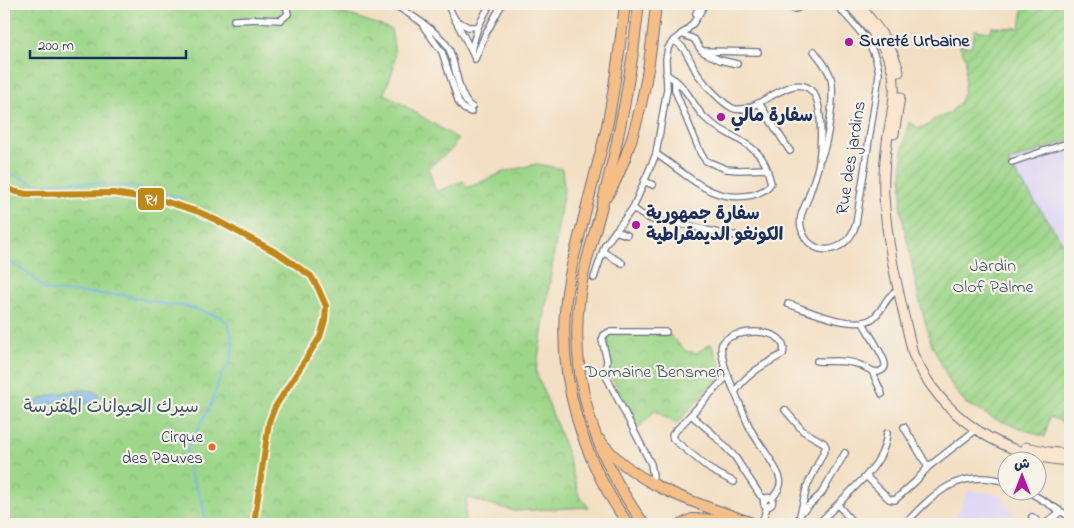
<svg xmlns="http://www.w3.org/2000/svg" width="1074" height="528" font-family="'Indie Flower','Playpen Sans Arabic',sans-serif">
  <style>
    .built { fill: #ded5f5 }
    .park { fill: url(#park-crowns); stroke: #5c8274 }
    .garden { fill: url(#garden-furrows); stroke: #5c8274 }
    .water { fill: #75b2e8; stroke: #4870a3 }
    .lines { fill: none; stroke-linecap: round; stroke-linejoin: round }
    .stream { stroke: #75b2e8; stroke-width: 2 }
    .minor-casing { stroke: #676d81; stroke-width: 8 }
    .secondary-casing { stroke: #676d81; stroke-width: 11 }
    .motorway-casing { stroke: #676d81; stroke-width: 12 }
    .minor { stroke: #fff; stroke-width: 5.5 }
    .secondary { stroke: #fbe5cf; stroke-width: 9 }
    .motorway { stroke: #f6be87; stroke-width: 10 }
    .rail-1-casing { stroke: #f7f3e8; stroke-width: 10 }
    .rail-1 { stroke: #c08818; stroke-width: 6 }
    .poi-dot { fill: #b5179e; stroke: #f7f3e8; stroke-width: 2 }
    .bus-dot { fill: #f26522; stroke: #f7f3e8; stroke-width: 2 }
    .labels { text-anchor: middle; dominant-baseline: central; stroke-width: 4.5; stroke-linejoin: round; paint-order: stroke }
    .bus-label { font-size: 17px; fill: #1b2f5e; stroke: #f7f3e8; text-anchor: end }
    .poi-label { font-size: 18px; font-weight: bold; fill: #1b2f5e; stroke: #f7f3e8; text-anchor: start }
    .street-label { font-size: 18px; fill: #1b2f5e; stroke: #f7f3e8 }
    .park-label { font-size: 18px; fill: #3c5969; stroke: #f7f3e8 }
    .line-badge { stroke: #f7f3e8; stroke-width: 2 }
    .badge-label { font-size: 14px; text-anchor: middle; font-weight: bold; fill: #fff }
  </style>
  <defs>
    <pattern id="park-crowns" width="20" height="18" patternUnits="userSpaceOnUse" patternTransform="scale(1.25)"><rect width="20" height="18" fill="#9dd689"/><path d="M2 6a3 3 0 1 1 6 0M12 15a3 3 0 1 1 6 0" fill="none" stroke="#87b879"/></pattern>
    <pattern id="garden-furrows" width="10" height="10" patternUnits="userSpaceOnUse" patternTransform="scale(1.25)"><rect width="10" height="10" fill="#9dd689"/><path d="M-1 1l2-2M0 10L10 0M9 11l2-2" fill="none" stroke="#87b879"/></pattern>
  </defs>
  <rect width="100%" height="100%" fill="#f7f3e8"/>
  <filter id="ink" filterUnits="userSpaceOnUse"><feTurbulence type="fractalNoise" baseFrequency=".02" numOctaves="2"/><feDisplacementMap in="SourceGraphic" scale="10" xChannelSelector="R" yChannelSelector="G"/><feConvolveMatrix kernelMatrix="1 2 1 2 8 2 1 2 1" color-interpolation-filters="sRGB"/></filter>
  <filter id="wash" filterUnits="userSpaceOnUse"><feTurbulence type="fractalNoise" baseFrequency=".0096" numOctaves="4" result="noise"/><feDisplacementMap in="SourceGraphic" scale="20" xChannelSelector="R" yChannelSelector="G"/><feGaussianBlur stdDeviation="1.12" result="paint"/><feColorMatrix in="noise" values="0 0 0 0 0 0 0 0 0 0 0 0 0 0 0 0 0 1.4 0 .05"/><feComposite in="paint" operator="in"/></filter>
  <g filter="url(#wash)">
    <rect width="100%" height="100%" fill="#f3dfc3"/>
    <!-- built -->
    <g class="built">
      <polygon points="1070,143 1070,251 1066,246 1008,163"/>
      <polygon points="969,490 1000,495 1021,524 953,524"/>
    </g>
    <!-- park -->
    <g class="park">
      <path d="M4,4H312L321,8L356,17L391,29C397,60 396,64 384,93L458,139L453,148L428,168L436,192L463,181L467,188L506,171L537,164L562,169L564,188L536,372L565,446L579,496L589,507L514,511L467,498L464,524H4Z"/>
      <path d="M617,335H670L686,351L696,353L711,344L724,373L676,424L655,411L638,428C627,409 620,390 608,372L611,365L605,340L607,336Z"/>
    </g>
    <!-- garden -->
    <polygon class="garden" points="1021,4 1070,4 1070,140 1008,162 1065,246 1070,251 1070,311 1066,396 1070,399 1070,419 1061,422 1056,419 1049,417 1045,437 995,419 965,403 951,384 931,343 919,299 901,211 903,149 909,122 919,128 927,126 933,120 948,114 959,104 964,91 966,59 959,45 971,47 975,30 990,32 992,27 1020,28 1023,7"/>
    <!-- water -->
    <path class="water" d="M85,390L94,391L99,395L98,400C89,408 72,400 60,401C49,402 41,413 31,412L30,408C38,395 70,391 85,390Z"/>
    <g class="lines">
      <!-- stream -->
      <g class="stream">
        <polyline points="4,171 36,184 76,182 121,185 183,198"/>
        <path d="M4,258L32,276L44,289L49,291L124,295L163,304L184,306L221,317L227,323L231,332L233,347L231,358L228,366L221,375L211,404L188,449C182,468 196,483 202,501C204,508 204,516 205,524"/>
      </g>
    </g>
  </g>
  <g filter="url(#ink)">
    <g class="lines">
      <!-- minor casing -->
      <g class="minor-casing">
        <g id="minor">
          <path d="M393,4C410,14 438,31 448,47C456,62 458,100 472,107"/>
          <polyline points="447,4 471,50"/>
          <polyline points="490,4 478,27 471,50 475,59 485,35 502,4"/>
          <polyline points="787,4 794,9 798,8 802,4"/>
          <polyline points="696,13 700,4"/>
          <polyline points="234,20 258,19 281,20 288,14 286,4"/>
          <polyline points="455,20 468,27 478,27"/>
          <polyline points="423,26 442,52 459,103 464,109 471,112"/>
          <polyline points="681,34 694,39 701,50 705,53 720,60 737,64"/>
          <path d="M673,41C686,45 690,62 697,73C704,83 724,106 735,109C759,114 796,66 814,94C823,107 821,147 819,162C818,171 812,185 809,195C806,206 798,215 801,227C808,259 847,256 856,224L879,75C877,47 859,30 841,10"/>
          <polyline points="703,51 758,52"/>
          <path d="M814,51C820,59 828,68 831,78C835,95 828,142 821,158"/>
          <path d="M675,80C688,90 693,105 704,117C723,136 759,142 767,169"/>
          <polyline points="759,103 790,151"/>
          <path d="M656,154C687,173 710,204 752,195C760,193 767,190 771,183L767,169L739,170L726,169L706,161L701,154L682,108L675,90V80L666,74"/>
          <polyline points="1012,162 1070,142"/>
          <polyline points="644,181 653,185"/>
          <path d="M633,208C654,226 667,221 691,226C719,233 733,238 763,236"/>
          <polyline points="615,231 627,235"/>
          <polyline points="603,252 622,263"/>
          <polyline points="594,278 605,245 633,208 656,154 667,89 666,59 668,48 673,41 687,30 694,22 705,4"/>
          <path d="M788,304C808,310 855,332 873,318C884,310 885,296 898,290"/>
          <path d="M817,361C831,362 847,359 860,365C865,367 872,372 878,372C882,371 886,368 885,364C885,357 867,331 863,323"/>
          <polyline points="872,371 882,394"/>
          <polyline points="727,376 672,435 673,439 711,470 734,482"/>
          <path d="M735,392C746,374 765,364 783,354C791,325 730,328 722,344C720,349 722,354 723,359C726,375 733,387 739,402C743,411 746,421 751,430C758,443 777,466 780,479C782,487 776,493 772,499"/>
          <polyline points="785,410 803,431 824,443 826,447 807,486 798,524"/>
          <polyline points="691,415 711,432 735,457 760,495 765,500"/>
          <polyline points="904,427 928,467"/>
          <path d="M866,476C878,462 885,451 887,433"/>
          <polyline points="652,483 653,476 651,464 605,374 607,360 602,340 604,335 609,332 666,332"/>
          <polyline points="1026,490 1070,517"/>
          <circle cx="768" cy="502" r="4.5"/>
          <polyline points="838,505 854,524"/>
          <polyline points="801,513 821,494 845,453"/>
          <polyline points="1032,517 1041,524"/>
          <polyline points="762,524 767,506"/>
          <polyline points="818,524 866,476 889,499 895,500 916,481 928,467 977,429"/>
          <path d="M905,524C935,492 960,468 1006,482"/>
          <polyline points="1045,524 1060,512"/>
        </g>
      </g>
      <!-- secondary casing -->
      <g class="secondary-casing">
        <g id="secondary">
          <path d="M849,4C862,19 877,35 886,53C900,80 893,106 888,135C885,155 883,176 884,196C887,249 901,302 913,354C941,417 1002,457 1070,461"/>
          <path d="M858,4C875,24 893,45 899,72"/>
          <polyline points="894,134 900,97"/>
          <polyline points="1026,447 1049,452 1070,454"/>
        </g>
      </g>
      <!-- motorway casing -->
      <g class="motorway-casing">
        <g id="motorway">
          <path d="M625,4C620,46 615,89 606,131C597,168 587,204 578,241C573,260 568,280 566,300C557,379 583,460 628,524"/>
          <path d="M639,4C632,71 620,136 603,201C596,232 584,262 580,293C568,377 595,457 644,524"/>
          <path d="M607,196C615,185 620,171 625,158C644,108 651,56 656,4"/>
          <path d="M600,440C636,488 701,504 755,524"/>
          <polyline points="682,524 692,519 735,520"/>
        </g>
      </g>
      <!-- minor -->
      <use href="#minor" class="minor"/>
      <!-- secondary -->
      <use href="#secondary" class="secondary"/>
      <!-- motorway -->
      <use href="#motorway" class="motorway"/>
      <!-- rail-1 casing -->
      <g class="rail-1-casing">
        <polyline id="rail-1" points="4,186 13,191 26,194 113,193 164,201 199,212 216,220 279,254 311,276 318,288 326,306 325,320 320,337 275,407 269,422 254,524"/>
      </g>
      <!-- rail-1 -->
      <use href="#rail-1" class="rail-1"/>
    </g>
  </g>
  <!-- markers -->
  <g class="poi-dot">
    <circle cx="849" cy="42" r="5"/>
    <circle cx="721" cy="117" r="5"/>
    <circle cx="636" cy="225" r="5"/>
  </g>
  <circle class="bus-dot" cx="212" cy="447" r="4.5"/>
  <g class="labels">
    <!-- bus labels -->
    <g class="bus-label">
      <text x="203" y="437">Cirque<tspan x="203" dy="21">des Pauves</tspan></text>
    </g>
    <!-- poi labels -->
    <g class="poi-label">
      <text x="859" y="42">Sureté Urbaine</text>
      <text x="731" y="117">سفارة مالي</text>
      <text x="646" y="215">سفارة جمهورية<tspan x="646" dy="21">الكونغو الديمقراطية</tspan></text>
    </g>
    <!-- street labels -->
    <g class="street-label">
      <text transform="translate(852 158) rotate(-81)">Rue des jardins</text>
    </g>
    <!-- park labels -->
    <g class="park-label">
      <text x="993" y="267">Jardin<tspan x="993" dy="21">Olof Palme</tspan></text>
      <text x="655" y="373">Domaine Bensmen</text>
      <text x="111" y="408">سيرك الحيوانات المفترسة</text>
    </g>
  </g>
  <rect class="line-badge" x="137" y="187" width="28" height="24" rx="5" fill="#c08818"/>
  <g class="badge-label">
    <text x="151" y="204">R1</text>
  </g>
  <!-- margin -->
  <rect width="1074" height="528" fill="none" stroke="#f7f3e8" stroke-width="20"/>
  <!-- north arrow -->
  <g transform="translate(1022 476)"><circle r="24" fill="#f7f3e8" stroke="#9fa5b1"/>
  <path d="M0-4L9 19L0 12L-9 19Z" fill="#b5179e"/>
  <text y="-8" font-size="14" font-weight="bold" text-anchor="middle" fill="#1b2f5e">ش</text>
  </g>
  <!-- scale -->
  <path d="M30 50v8h156v-8" fill="none" stroke="#1b2f5e" stroke-width="2.5"/>
  <text x="38" y="50" font-size="15" fill="#1b2f5e" stroke="#f7f3e8" stroke-width="4" paint-order="stroke">200 m</text>
</svg>
